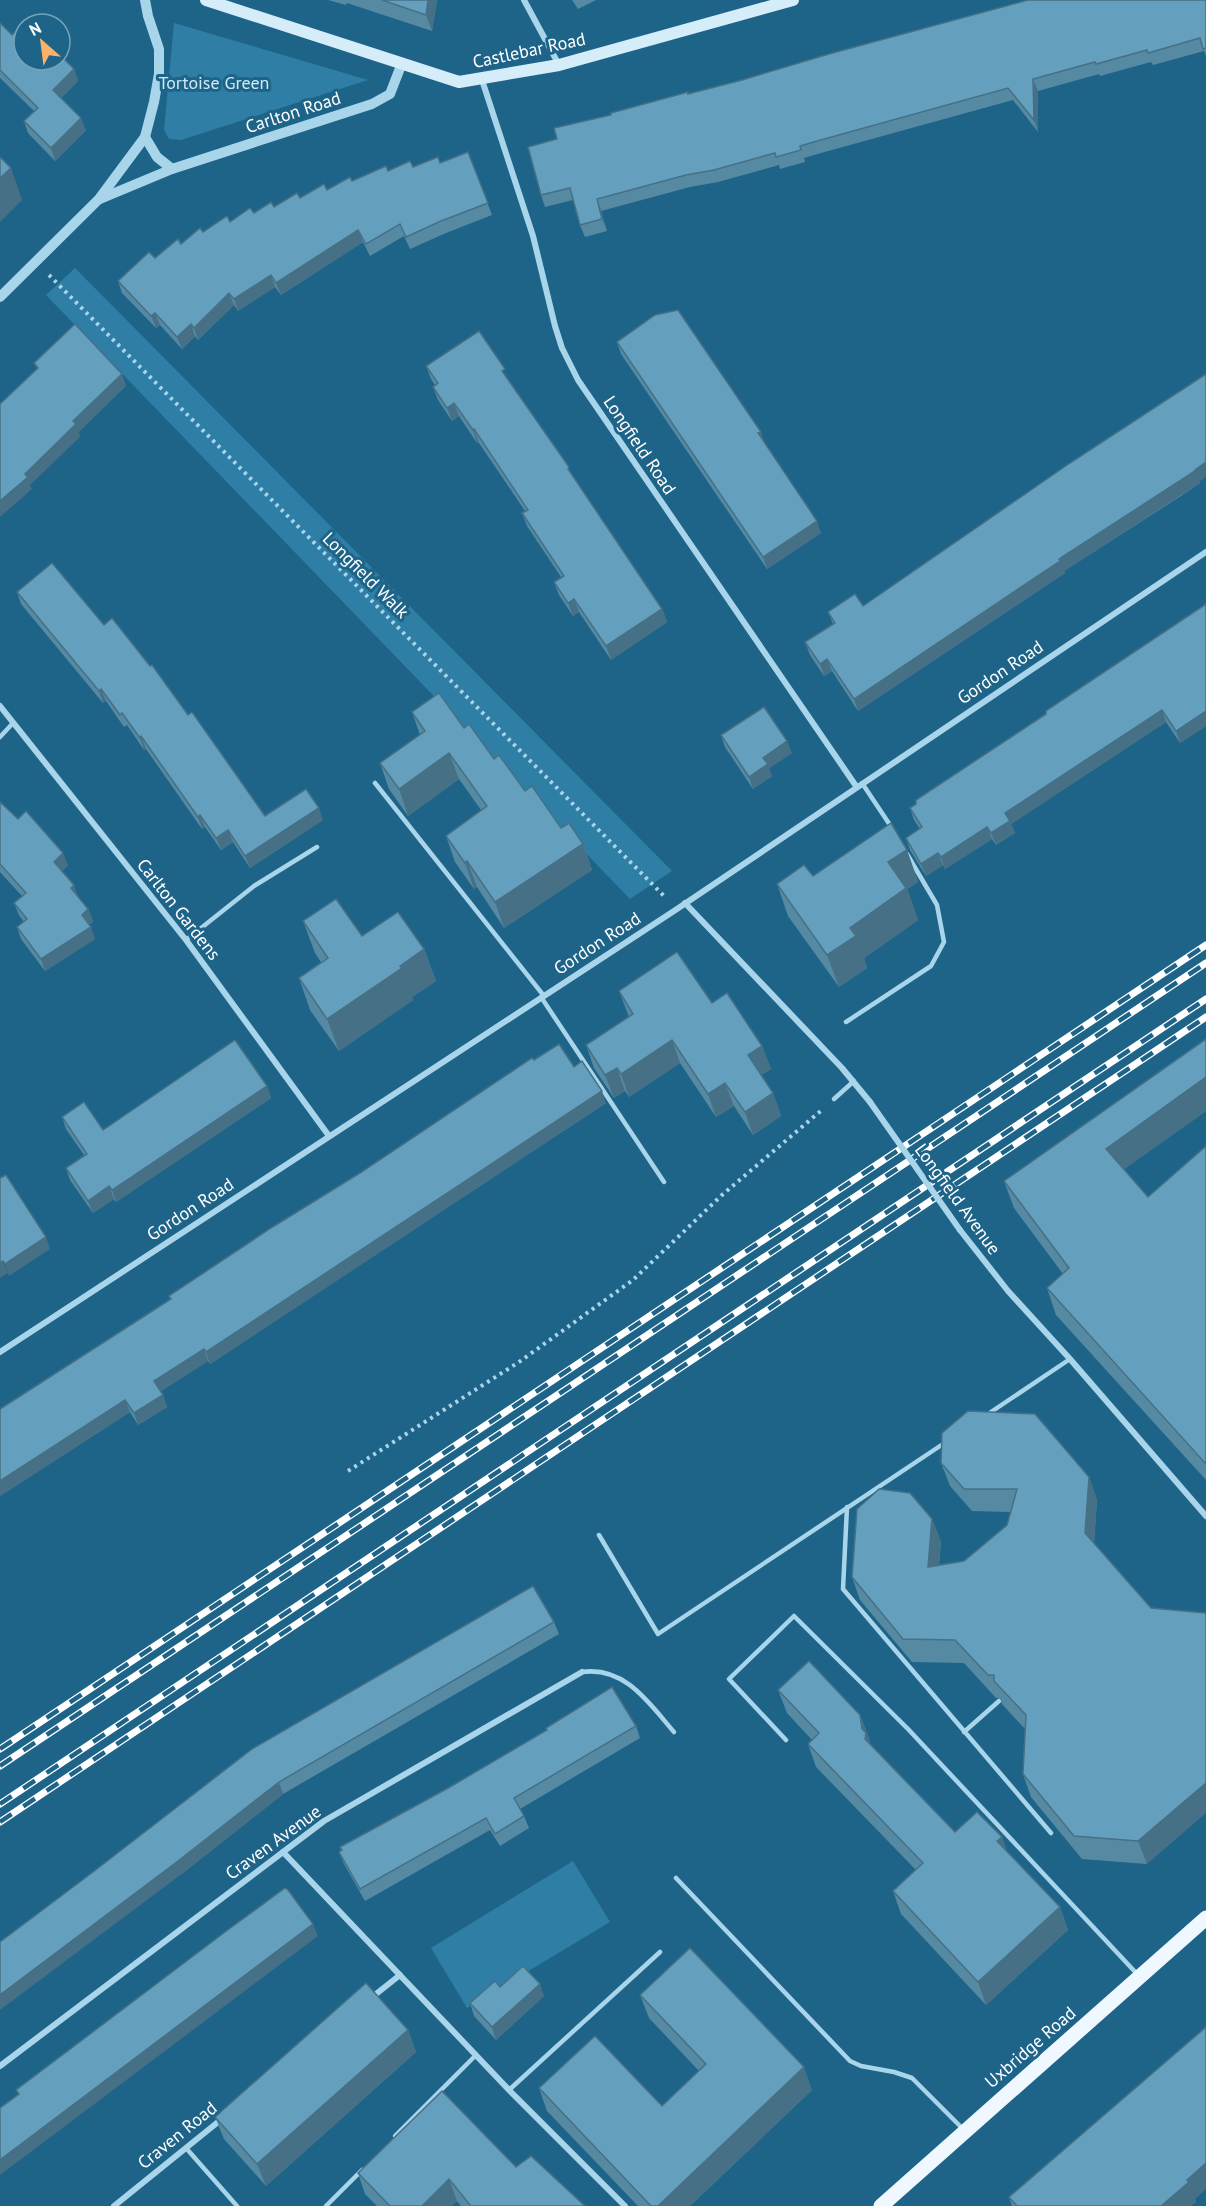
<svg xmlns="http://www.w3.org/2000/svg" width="1206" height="2206" font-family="'PT Sans',sans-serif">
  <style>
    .green { fill: #2e7ea5 }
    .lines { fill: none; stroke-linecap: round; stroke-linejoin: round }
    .path { stroke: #a9d5eb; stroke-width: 4; stroke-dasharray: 3 4.5; stroke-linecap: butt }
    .service { stroke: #a9d5eb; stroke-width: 4.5 }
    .minor { stroke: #a9d5eb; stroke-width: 6 }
    .tertiary { stroke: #a9d5eb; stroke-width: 10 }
    .secondary { stroke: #d5ecf9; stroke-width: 12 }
    .primary { stroke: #eef8fe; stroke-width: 15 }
    .rail-casing { stroke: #fff; stroke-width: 7 }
    .rail { stroke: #1e6489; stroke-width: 4.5; stroke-dasharray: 14; stroke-linecap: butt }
    .minor-bridge { stroke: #a9d5eb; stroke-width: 6 }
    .wall { fill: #568aa3 }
    .shaded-wall { fill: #467085 }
    .building { fill: #64a0be; stroke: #467085; stroke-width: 1.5 }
    .labels { text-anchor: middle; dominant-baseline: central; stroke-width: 6; stroke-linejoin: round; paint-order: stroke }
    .street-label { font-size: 18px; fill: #fff; stroke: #1e6489 }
    .park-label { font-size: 18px; fill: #ceeaf8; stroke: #1e6489 }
  </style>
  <rect width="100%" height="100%" fill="#1e6489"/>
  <!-- green -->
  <g class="green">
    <polygon points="174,23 368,80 181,140 169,139 164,130"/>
    <polygon points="75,268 672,871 630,899 46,295"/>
    <polygon points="573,1861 610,1922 467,2008 431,1948"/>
  </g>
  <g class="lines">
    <!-- path -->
    <g class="path">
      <polyline points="49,275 664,896"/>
      <polyline points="348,1471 519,1362 633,1280 722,1195 823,1109"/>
    </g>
    <!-- service -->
    <g class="service">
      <polyline points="0,737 13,723"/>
      <polyline points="375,783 544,996"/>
      <polyline points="862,783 892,828"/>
      <polyline points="186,940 254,886 317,847"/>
      <polyline points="541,997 664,1182"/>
      <polyline points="846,1022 931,966 944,942 937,905 907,854"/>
      <polyline points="834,1099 854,1081"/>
      <polyline points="988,1414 1070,1359"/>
      <polyline points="847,1507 843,1589 1051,1833"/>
      <polyline points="599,1535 658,1634 946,1442"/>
      <path d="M582,1672C625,1666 649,1703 674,1732"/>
      <polyline points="964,1732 999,1701"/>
      <polyline points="786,1740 729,1679 794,1616 908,1729 1138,1975"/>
      <polyline points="676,1878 850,2061 861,2066 894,2072 912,2078 964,2130"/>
      <polyline points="509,2090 660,1952"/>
      <polyline points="395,2136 476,2055"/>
      <polyline points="186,2148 237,2206"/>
      <polyline points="326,2206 362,2170"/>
    </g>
    <!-- minor -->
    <g class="minor">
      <polyline points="524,0 559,65"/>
      <polyline points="482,80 533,236 555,326 562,348 578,380 856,786"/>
      <polyline points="0,706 186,940 329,1136"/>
      <polyline points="685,903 842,1068 870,1102"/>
      <polyline points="960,1230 1008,1291 1070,1359 1206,1516"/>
      <polyline points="0,1352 677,909 1206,552"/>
      <polyline points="283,1852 509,2090 625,2206"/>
      <polyline points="371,1998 400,1975"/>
      <polyline points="0,2066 324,1821 582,1672"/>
      <polyline points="114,2206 223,2118"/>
    </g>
    <!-- tertiary -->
    <g class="tertiary">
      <polyline points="145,137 157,157 172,169"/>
      <polyline points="100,199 172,169 372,104 390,94 402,63"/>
      <polyline points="0,297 99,199 145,137 154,102 159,74 159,49 148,16 145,0"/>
    </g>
    <!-- secondary -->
    <polyline class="secondary" points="206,0 459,82 559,65 793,0"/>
    <!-- primary -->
    <polyline class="primary" points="881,2206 1206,1918"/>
    <!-- rail casing -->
    <g class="rail-casing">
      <g id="rail">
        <polyline points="0,1749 1206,945"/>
        <polyline points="0,1766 1206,963"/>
        <polyline points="0,1804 1206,999"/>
        <polyline points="0,1822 1206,1017"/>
      </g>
    </g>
    <!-- rail -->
    <use href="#rail" class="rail"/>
    <!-- minor-bridge -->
    <polyline class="minor-bridge" points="870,1102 960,1230"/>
  </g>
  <!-- wall -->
  <g class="wall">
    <polygon points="328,0 437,0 432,31 347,3 346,5"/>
    <polygon points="572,0 596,0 578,9"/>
    <polygon points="1206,0 1206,56 1204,51 1153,65 1151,62 1100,76 1099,74 1038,91 1038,132 1013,100 821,153 804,158 805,162 780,169 779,165 718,182 690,187 601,211 607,231 585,237 580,225 573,200 545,207 541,195 557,139 611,115 688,94"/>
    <polygon points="0,23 12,35 74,69 78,81 61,98 86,130 55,161 28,133 24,121 34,111 0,78"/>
    <polygon points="468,152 492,215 446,233 410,249 404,236 370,256 363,242 281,295 275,287 238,311 234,305 198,340 195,336 182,349 160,325 156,328 122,293 118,281 155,258 203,232 254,213 352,181 388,171 440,163"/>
    <polygon points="617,342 765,444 821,533 767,569 621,354"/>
    <polygon points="426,366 508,379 662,609 667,622 611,660 579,612 573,616 559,595 554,582 561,577 527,526 522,513 525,511 479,443 477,443 459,416 452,421 438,400 433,387 435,385 431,379"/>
    <polygon points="1199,482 1200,483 1181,496 1064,571 1065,573 858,711 832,671 824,676 810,655 805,642 833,624 828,612 863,606"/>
    <polygon points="17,592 104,625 188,715 265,816 323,820 250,868 233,842 221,850 205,827 202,829 146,749 144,750 127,725 124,727 106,701 103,703 21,604"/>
    <polygon points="1206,604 1206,726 1180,743 1166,722 1011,824 1015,833 996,845 992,839 945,869 943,865 926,876 910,850 906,838 920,829 914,820 910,808"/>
    <polygon points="412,712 464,728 561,828 583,844 592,870 504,928 477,887 474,889 455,862 446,836 481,810 459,779 408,816 389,789 380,763 420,735"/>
    <polygon points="721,735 792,753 769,768 772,776 753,789 725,747"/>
    <polygon points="0,802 68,865 62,871 78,897 88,909 93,921 89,925 95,939 45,971 21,939 17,927 24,922 19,915 14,903 22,896 0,872"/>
    <polygon points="907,850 918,882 907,889 918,920 864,958 867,968 839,987 788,916 777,884 813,876"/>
    <polygon points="303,921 362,936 424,949 436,981 412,997 413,1000 339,1051 310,1010 299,978 321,962 315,953"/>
    <polygon points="619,991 712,1003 762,1046 771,1069 761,1075 773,1093 781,1116 753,1135 734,1106 716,1117 680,1063 629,1097 625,1091 614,1098 594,1068 586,1045 629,1017"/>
    <polygon points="1206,1039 1206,1111 1124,1169 1148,1197 1206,1146 1206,1480 1056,1315 1047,1288 1063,1274 1014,1208 1004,1181"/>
    <polygon points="534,1060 574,1067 606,1103 210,1364 208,1361 161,1391 167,1407 138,1425 130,1412 0,1496 170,1299 169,1296"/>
    <polygon points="267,1086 271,1098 116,1202 114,1199 93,1213 70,1180 66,1168 84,1155 66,1129 62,1117 103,1130"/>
    <polygon points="941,1463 1089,1477 1097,1500 1094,1544 1147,1864 1082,1859 1031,1797 1023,1774 1025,1729 1002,1704 1000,1698 996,1698 964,1663 912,1662 860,1600 852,1577 932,1519 941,1542 939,1565 964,1561 1007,1525 1010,1512 972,1511 950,1486"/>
    <polygon points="554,1622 559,1634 283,1794 183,1873 0,1942"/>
    <polygon points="778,1690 860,1715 869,1738 870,1744 955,1832 1002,1837 1007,1852 1060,1907 1068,1930 986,2005 901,1914 893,1891 916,1870 816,1767 808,1744 812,1740 787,1713"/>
    <polygon points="636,1726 640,1738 520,1809 524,1816 529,1828 500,1846 490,1830 365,1901 344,1864 339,1852 341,1851 340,1847 450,1787 547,1730 546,1728"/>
    <polygon points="500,1987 544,1996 496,2040 474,2016 470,2003"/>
    <polygon points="640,1995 812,2090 690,2206 638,2206 547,2111 539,2088 662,2106 699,2071 649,2018"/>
    <polygon points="408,2030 416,2052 266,2186 224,2139 215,2117"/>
    <polygon points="516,2167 585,2206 461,2206 457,2201 451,2206 377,2206 365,2194 358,2173"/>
    <polygon points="1009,2197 1195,2199 1196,2202 1191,2206 1012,2206"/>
  </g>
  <!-- shaded-wall -->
  <g class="shaded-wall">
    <polygon points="428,0 437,0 432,31 426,15"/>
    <polygon points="74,69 78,81 57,102 53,90"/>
    <polygon points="1033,79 1038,91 1038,132 1034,120"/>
    <polygon points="81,118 86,130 55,161 51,148"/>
    <polygon points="11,168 22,200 0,222 0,178"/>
    <polygon points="597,199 601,211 607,231 602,219"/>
    <polygon points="358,230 363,242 281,295 276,283"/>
    <polygon points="271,275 275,287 238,311 234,299"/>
    <polygon points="229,293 234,305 198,340 194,328"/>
    <polygon points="155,313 160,325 156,328 151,316"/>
    <polygon points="191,324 195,336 182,349 177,337"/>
    <polygon points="122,374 126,386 79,432 80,437 30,485 32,489 0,517 0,501 73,421"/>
    <polygon points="454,403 459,416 452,421 447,408"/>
    <polygon points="474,429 479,443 477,443 473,430"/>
    <polygon points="761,432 765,444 758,433"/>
    <polygon points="1206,462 1206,477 1199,482 1200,483 1064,571 1065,573 858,711 854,699 1059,559"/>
    <polygon points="817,521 821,533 767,569 763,557"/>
    <polygon points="574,599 579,612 573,616 568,603"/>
    <polygon points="662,609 667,622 611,660 606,646"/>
    <polygon points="827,659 832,671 824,676 820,664"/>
    <polygon points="101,689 106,701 103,703 99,691"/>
    <polygon points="1162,710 1166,722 1011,824 1015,833 996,845 991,833 1005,813"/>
    <polygon points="1206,711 1206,726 1180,743 1176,731"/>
    <polygon points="141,736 146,749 144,750 140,738"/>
    <polygon points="787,741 792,753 769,768 772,776 753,789 749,777 763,758"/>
    <polygon points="449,753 459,779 408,816 399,789"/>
    <polygon points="319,808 323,820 250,868 245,856"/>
    <polygon points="200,815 205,827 202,829 198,817"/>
    <polygon points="987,827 992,839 945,869 941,857"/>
    <polygon points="228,830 233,842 221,850 216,838"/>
    <polygon points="583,844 592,870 504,928 495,902"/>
    <polygon points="907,850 918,882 907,889 918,920 864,958 867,968 839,987 827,955 850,928 888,862"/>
    <polygon points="63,853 68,865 59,874 54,862"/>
    <polygon points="938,853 943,865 926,876 921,864"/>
    <polygon points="467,861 477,887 474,889 465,863"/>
    <polygon points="74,885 78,897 71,888"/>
    <polygon points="88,909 93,921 87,927 82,915"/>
    <polygon points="91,927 95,939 45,971 41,959"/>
    <polygon points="424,949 436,981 412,997 413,1000 339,1051 327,1019"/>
    <polygon points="672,1040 680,1063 629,1097 621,1074"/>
    <polygon points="762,1046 771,1069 756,1078 748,1055"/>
    <polygon points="617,1068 625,1091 614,1098 605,1075"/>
    <polygon points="1206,1077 1206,1111 1116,1175 1106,1149"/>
    <polygon points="725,1083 734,1106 716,1117 708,1094"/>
    <polygon points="267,1086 271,1098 116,1202 112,1190"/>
    <polygon points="602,1091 606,1103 210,1364 206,1352"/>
    <polygon points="773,1093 781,1116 753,1135 745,1112"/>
    <polygon points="109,1186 114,1199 93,1213 88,1201"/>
    <polygon points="46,1237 50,1249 9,1276 5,1264"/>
    <polygon points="3,1261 8,1273 0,1278 0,1263"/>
    <polygon points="204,1349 208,1361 158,1393 154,1381"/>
    <polygon points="163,1395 167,1407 138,1425 134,1413"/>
    <polygon points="125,1400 130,1412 0,1496 0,1481"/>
    <polygon points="1089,1477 1097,1500 1093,1556 1085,1533"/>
    <polygon points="932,1519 941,1542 936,1590 928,1567"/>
    <polygon points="860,1715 869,1738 874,1762 862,1729"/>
    <polygon points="279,1782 283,1794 183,1873 0,2010 0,1995"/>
    <polygon points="1206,1783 1206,1813 1147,1864 1138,1841"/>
    <polygon points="1002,1837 1010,1860 997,1841"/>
    <polygon points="1060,1907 1068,1930 986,2005 978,1982"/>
    <polygon points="313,1924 318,1936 0,2175 0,2160"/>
    <polygon points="540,1984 544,1996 496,2040 492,2027"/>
    <polygon points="408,2030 416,2052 266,2186 257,2164"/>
    <polygon points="804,2067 812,2090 690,2206 658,2206"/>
    <polygon points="1206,2163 1206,2189 1195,2199 1196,2202 1191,2206 1161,2206 1187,2180"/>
    <polygon points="449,2179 457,2201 451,2206 422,2206"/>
  </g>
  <!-- building -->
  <g class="building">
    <polygon points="382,0 428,0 426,15"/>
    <polygon points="1028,0 1206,0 1206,48 1203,49 1200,38 1148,53 1147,50 1096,64 1095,62 1033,79 1034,120 1008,88 817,141 800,146 801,150 776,157 775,153 714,170 686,175 597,199 602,219 580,225 570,188 541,195 528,147 557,139 554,128 611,115 611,113 688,92 688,94 742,80 829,54"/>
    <polygon points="25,21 29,24 24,24 24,60 60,60 60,55 74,69 53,90 81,118 51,148 24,121 38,108 0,70 0,23 12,35"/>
    <polygon points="468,152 488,203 441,221 406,237 400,224 366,244 358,230 276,283 271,275 234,299 229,293 194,328 191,324 177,337 155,313 151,316 118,281 149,252 155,258 178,239 181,244 200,228 203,232 227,216 230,222 250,208 254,213 271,202 274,207 297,193 300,198 324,184 327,190 350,177 352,181 386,166 388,171 410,161 413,167 438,157 440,163"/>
    <polygon points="0,157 11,168 0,178"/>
    <polygon points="678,310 761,432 758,433 817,521 763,557 617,342 655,315"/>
    <polygon points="75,324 122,374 73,421 76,424 25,474 28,477 0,501 0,404 38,368 34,363"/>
    <polygon points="479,331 505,369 502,371 569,467 568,469 662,609 606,646 574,599 568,603 554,582 564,576 522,513 528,510 474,429 473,430 454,403 447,408 433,387 438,383 426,366"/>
    <polygon points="1206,374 1206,462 1195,470 1195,471 1059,559 1060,561 854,699 827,659 820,664 805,642 835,623 828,612 855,594 863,606 1070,463"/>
    <polygon points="52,563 104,625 112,618 150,666 152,665 188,715 192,712 265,816 306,789 319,808 245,856 228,830 216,838 200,815 198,817 141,736 140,738 122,713 120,715 101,689 99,691 17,592"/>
    <polygon points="1206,604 1206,711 1176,731 1162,710 1005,813 1010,821 991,833 987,827 941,857 938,853 921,864 906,838 922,827 910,808 916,804 916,800 1046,714 1046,711"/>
    <polygon points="439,693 464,728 469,724 494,759 499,755 525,791 532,786 561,828 569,823 583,844 495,902 467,861 465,863 446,836 487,806 449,753 399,789 380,763 425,731 412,712"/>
    <polygon points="764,707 787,741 763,758 768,764 749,777 721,735"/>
    <polygon points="0,802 18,819 26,811 63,853 54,862 74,885 71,888 88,909 82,915 91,927 41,959 17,927 27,919 14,903 26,893 0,864"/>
    <polygon points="891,823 907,850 888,862 906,888 850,928 856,936 827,955 777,884 804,865 813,876"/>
    <polygon points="336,899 362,936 398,912 424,949 400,966 402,968 327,1019 299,978 328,958 303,921"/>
    <polygon points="677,952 712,1003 727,993 762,1046 748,1055 773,1093 745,1112 725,1083 708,1094 672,1040 621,1074 617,1068 605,1075 586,1045 633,1014 619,991"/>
    <polygon points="1206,1039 1206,1077 1106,1149 1148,1197 1206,1146 1206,1464 1047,1288 1069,1268 1004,1181"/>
    <polygon points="235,1040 267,1086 112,1190 109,1186 88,1201 66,1168 87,1154 62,1117 84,1102 103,1130"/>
    <polygon points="559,1044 574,1067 582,1061 602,1091 206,1352 204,1349 154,1381 163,1395 134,1413 125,1400 0,1481 0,1409 171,1299 169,1296 271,1228 360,1173 532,1058 534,1060"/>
    <polygon points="6,1175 46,1237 5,1264 3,1261 0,1263 0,1178"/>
    <polygon points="968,1411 1035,1414 1089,1477 1085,1533 1151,1608 1206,1613 1206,1783 1138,1841 1074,1836 1023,1774 1026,1715 994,1681 994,1675 988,1675 955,1640 903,1639 852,1577 857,1509 879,1489 910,1493 932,1519 928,1567 964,1561 1007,1525 1017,1489 964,1489 941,1463 942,1433"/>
    <polygon points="533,1586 554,1622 279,1782 178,1861 0,1995 0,1942 93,1872 252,1749"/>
    <polygon points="809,1661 860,1715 862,1729 866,1733 865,1739 955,1832 977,1812 1002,1837 997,1841 1060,1907 978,1982 893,1891 923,1863 808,1744 819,1733 778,1690"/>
    <polygon points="612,1687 636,1726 514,1798 524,1816 495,1834 486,1818 360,1889 339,1852 342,1850 340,1847 450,1787 547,1730 546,1728"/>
    <polygon points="285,1888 288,1890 313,1924 0,2160 0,2108 19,2094 16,2090 229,1929"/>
    <polygon points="690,1948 804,2067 658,2206 651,2206 539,2088 595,2036 662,2106 706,2064 640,1995"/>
    <polygon points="523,1966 540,1984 492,2027 470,2003 495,1981 500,1987"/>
    <polygon points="366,1983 408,2030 257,2164 215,2117"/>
    <polygon points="1206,2027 1206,2163 1187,2180 1189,2182 1161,2206 1017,2206 1009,2197"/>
    <polygon points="442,2091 516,2167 531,2156 585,2206 471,2206 449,2179 422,2206 390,2206 358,2173"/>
  </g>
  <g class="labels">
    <!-- street labels -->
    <g class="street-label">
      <text transform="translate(529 50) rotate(-12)">Castlebar Road</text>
      <text transform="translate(293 112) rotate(-18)">Carlton Road</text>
      <text transform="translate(640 445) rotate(56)">Longfield Road</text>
      <text transform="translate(366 575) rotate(45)">Longfield Walk</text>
      <text transform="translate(1000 672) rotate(-34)">Gordon Road</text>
      <text transform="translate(179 909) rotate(52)">Carlton Gardens</text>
      <text transform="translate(597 943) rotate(-33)">Gordon Road</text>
      <text transform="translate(958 1199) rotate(54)">Longfield Avenue</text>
      <text transform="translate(190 1209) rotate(-33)">Gordon Road</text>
      <text transform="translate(273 1842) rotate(-36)">Craven Avenue</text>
      <text transform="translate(1030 2047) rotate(-41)">Uxbridge Road</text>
      <text transform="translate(177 2135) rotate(-39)">Craven Road</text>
    </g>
    <!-- park labels -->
    <g class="park-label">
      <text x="214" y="82">Tortoise Green</text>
    </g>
  </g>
  <!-- north arrow -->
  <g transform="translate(42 42) rotate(332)"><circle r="28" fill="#1e6489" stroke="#78a2b8" stroke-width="1.5"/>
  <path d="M0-4.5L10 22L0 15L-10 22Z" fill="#fab168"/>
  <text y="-9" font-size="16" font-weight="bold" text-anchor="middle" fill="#ffffff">N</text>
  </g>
</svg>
